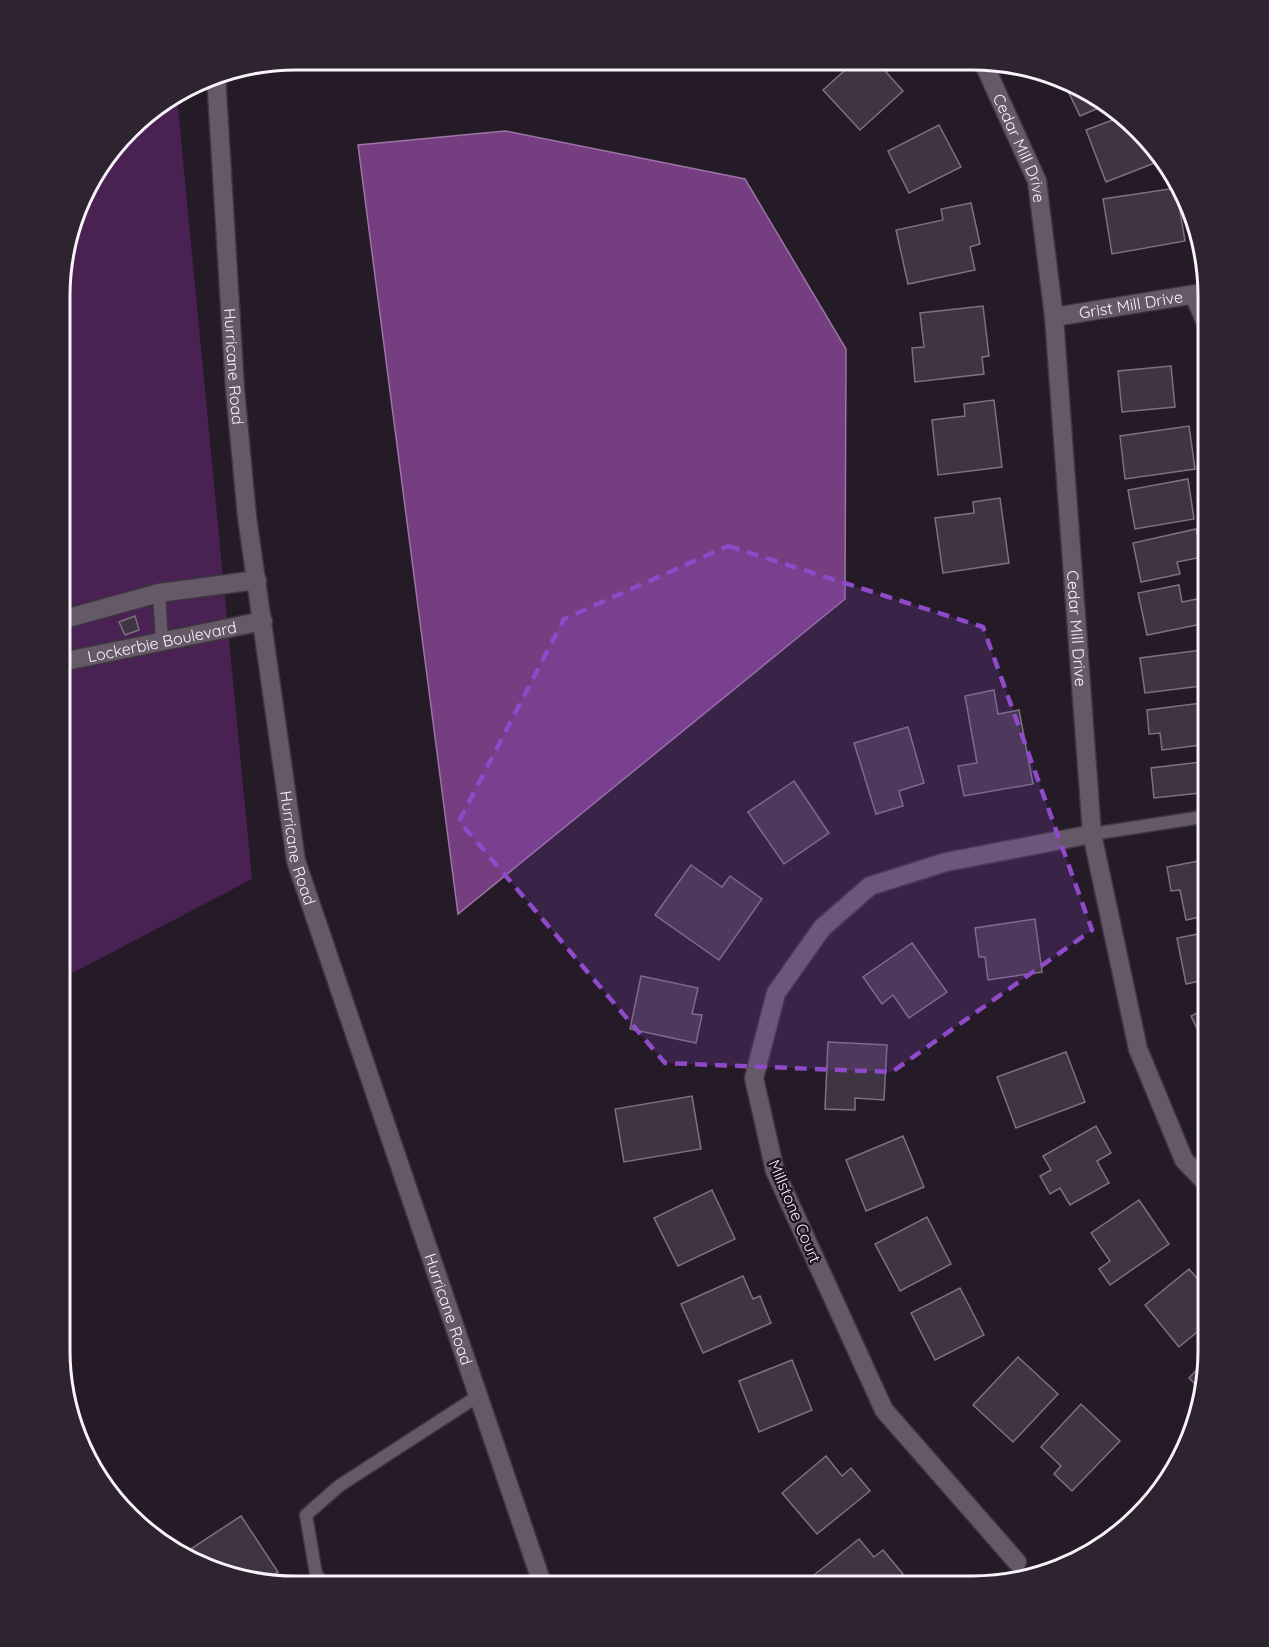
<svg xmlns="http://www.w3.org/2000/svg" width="1269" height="1647" font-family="Quicksand,sans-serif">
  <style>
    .green { fill: #492153 }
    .water { fill: #743e81; stroke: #9c74a5; stroke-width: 1.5 }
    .building { fill: #3f3441; stroke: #7d7180; stroke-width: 1.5 }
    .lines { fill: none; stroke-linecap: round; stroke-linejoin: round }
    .lane-casing { stroke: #3d353f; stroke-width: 15 }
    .street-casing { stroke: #3d353f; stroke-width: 21 }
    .secondary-casing { stroke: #3d353f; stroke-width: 21 }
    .lane { stroke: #655968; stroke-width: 12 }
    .street { stroke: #655968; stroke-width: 18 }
    .secondary { stroke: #655968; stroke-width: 18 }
    .marked { fill: #8e4ac8; fill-opacity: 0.2; stroke: #8e4ac8; stroke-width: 4.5; stroke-dasharray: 12 8; stroke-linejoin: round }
    .labels { text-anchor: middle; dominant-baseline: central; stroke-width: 4.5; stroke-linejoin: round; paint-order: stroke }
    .street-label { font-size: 16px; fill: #f9f2fa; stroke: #1b121e }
    .rim { fill: none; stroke: #f9f2fa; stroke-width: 3 }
  </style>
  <rect width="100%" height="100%" fill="#251b27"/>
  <!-- green -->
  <polygon class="green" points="177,98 252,879 61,979 62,265 91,178 141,118"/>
  <!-- water -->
  <polygon class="water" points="505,131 745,179 846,349 845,599 458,914 358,145"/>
  <!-- building -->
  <g class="building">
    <polygon points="854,62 897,62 886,72 903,91 860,130 823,90"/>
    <polygon points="1074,88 1104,100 1108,104 1080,116 1068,91"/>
    <polygon points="1123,116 1148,138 1157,162 1106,182 1086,130"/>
    <polygon points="939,125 961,167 909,193 888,151"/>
    <polygon points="1176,188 1185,241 1112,254 1103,199"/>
    <polygon points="971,203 980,244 970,247 975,270 908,284 896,230 943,220 941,209"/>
    <polygon points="983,306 989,356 982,357 984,374 915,382 912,348 924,347 920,313"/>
    <polygon points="1171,366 1175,407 1122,412 1118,371"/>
    <polygon points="994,400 1002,467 938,475 932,420 965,416 964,404"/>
    <polygon points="1189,426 1195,469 1125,479 1120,436"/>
    <polygon points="1188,479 1194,519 1135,529 1128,490"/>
    <polygon points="1000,498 1009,563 943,573 935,518 974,513 973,502"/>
    <polygon points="1196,529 1202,557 1177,562 1180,574 1141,582 1133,543"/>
    <polygon points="1179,585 1182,602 1202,598 1207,623 1147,635 1138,593"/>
    <polygon points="135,616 139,630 125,635 119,622"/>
    <polygon points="1209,649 1209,685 1145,693 1140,658"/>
    <polygon points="994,690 998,714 1019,710 1033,784 964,796 958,766 977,763 965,696"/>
    <polygon points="1209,702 1209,744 1162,750 1160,733 1149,734 1147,710"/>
    <polygon points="908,727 924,783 899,791 903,806 876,814 854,743"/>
    <polygon points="1209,761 1209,792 1154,798 1151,768"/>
    <polygon points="794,781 829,833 784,864 748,812"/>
    <polygon points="1209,859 1209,915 1186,920 1180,890 1171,891 1167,867"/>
    <polygon points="691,865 722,887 730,876 762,899 719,960 655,915"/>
    <polygon points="1035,919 1042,972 988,980 985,957 979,957 975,928"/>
    <polygon points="1209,932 1209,979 1186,984 1177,938"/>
    <polygon points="912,943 947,992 909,1018 893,995 882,1004 863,977"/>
    <polygon points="641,976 698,988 692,1014 702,1015 696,1043 630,1029"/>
    <polygon points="1209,1007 1209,1053 1191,1016"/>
    <polygon points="828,1042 887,1045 884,1100 855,1098 855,1110 825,1109"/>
    <polygon points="1066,1052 1085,1102 1016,1128 997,1077"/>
    <polygon points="692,1096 701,1149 624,1162 615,1109"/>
    <polygon points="1096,1126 1111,1153 1097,1161 1109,1183 1070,1205 1060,1188 1050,1194 1040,1176 1051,1170 1043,1156"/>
    <polygon points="903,1136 924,1187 866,1211 846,1160"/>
    <polygon points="712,1190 735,1239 678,1266 654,1218"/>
    <polygon points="1139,1200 1169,1244 1110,1285 1099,1269 1110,1261 1091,1233"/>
    <polygon points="927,1217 951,1264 900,1291 875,1244"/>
    <polygon points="1189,1269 1209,1292 1208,1323 1179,1347 1145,1305"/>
    <polygon points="743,1276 753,1299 760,1296 771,1323 703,1353 681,1304"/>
    <polygon points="960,1288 984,1335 935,1360 911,1313"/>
    <polygon points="1018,1357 1058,1394 1013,1442 973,1405"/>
    <polygon points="1208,1358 1208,1367 1203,1392 1189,1378"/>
    <polygon points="792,1360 812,1410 759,1432 739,1381"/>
    <polygon points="1081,1404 1120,1441 1072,1491 1054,1474 1061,1466 1041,1447"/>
    <polygon points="826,1456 842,1476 851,1468 870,1491 817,1534 782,1493"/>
    <polygon points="241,1516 278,1572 261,1583 183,1554"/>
    <polygon points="859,1539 874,1557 883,1550 903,1574 887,1587 824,1587 814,1575"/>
  </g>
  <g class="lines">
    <!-- lane casing -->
    <g class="lane-casing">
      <g id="lane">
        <polyline points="1190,294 1209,337"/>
        <polyline points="159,593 162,642"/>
        <polyline points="1092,834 1209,816"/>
        <polyline points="325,1585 316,1574 306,1515 339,1486 478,1396"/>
      </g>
    </g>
    <!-- street casing -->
    <g class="street-casing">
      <g id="street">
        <path id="s1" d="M983,62L1037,181L1054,317L1092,834L1138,1049L1184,1160L1209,1186"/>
        <path id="s2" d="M1054,317L1208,292"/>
        <polyline points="61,620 159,593 257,580"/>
        <path id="s3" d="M61,665L71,660L263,621"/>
        <polyline points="1017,1562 884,1410 775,1171 754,1078 776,993 822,928 870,886 946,862 1092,834"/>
      </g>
    </g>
    <!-- secondary casing -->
    <g class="secondary-casing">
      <g id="secondary">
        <path id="s4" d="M216,75L235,389L247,517L296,861L543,1586"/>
      </g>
    </g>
    <!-- lane -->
    <use href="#lane" class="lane"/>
    <!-- street -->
    <use href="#street" class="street"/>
    <!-- secondary -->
    <use href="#secondary" class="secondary"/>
  </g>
  <!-- marked area -->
  <path class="marked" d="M728,546L983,627L1092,930L892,1072L665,1063L459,821L564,619Z"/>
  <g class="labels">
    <!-- street labels -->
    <g class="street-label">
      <text stroke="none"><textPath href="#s1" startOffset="94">Cedar Mill Drive</textPath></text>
      <text stroke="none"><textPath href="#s2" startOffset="78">Grist Mill Drive</textPath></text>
      <text stroke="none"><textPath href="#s4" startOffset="292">Hurricane Road</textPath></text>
      <text stroke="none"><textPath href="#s1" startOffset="580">Cedar Mill Drive</textPath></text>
      <text stroke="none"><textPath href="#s3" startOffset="104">Lockerbie Boulevard</textPath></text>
      <text stroke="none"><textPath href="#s4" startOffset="778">Hurricane Road</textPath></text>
      <text transform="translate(795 1211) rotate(67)">Millstone Court</text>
      <text stroke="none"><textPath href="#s4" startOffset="1264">Hurricane Road</textPath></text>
    </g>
  </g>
  <!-- crop -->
  <path d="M0 0H1269V1647H0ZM296 70H972A226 226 0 0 1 1198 296V1350A226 226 0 0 1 972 1576H296A226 226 0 0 1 70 1350V296A226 226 0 0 1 296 70Z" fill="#2d2430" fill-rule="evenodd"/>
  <path class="rim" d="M296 70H972A226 226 0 0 1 1198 296V1350A226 226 0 0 1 972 1576H296A226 226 0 0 1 70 1350V296A226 226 0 0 1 296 70Z"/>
</svg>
